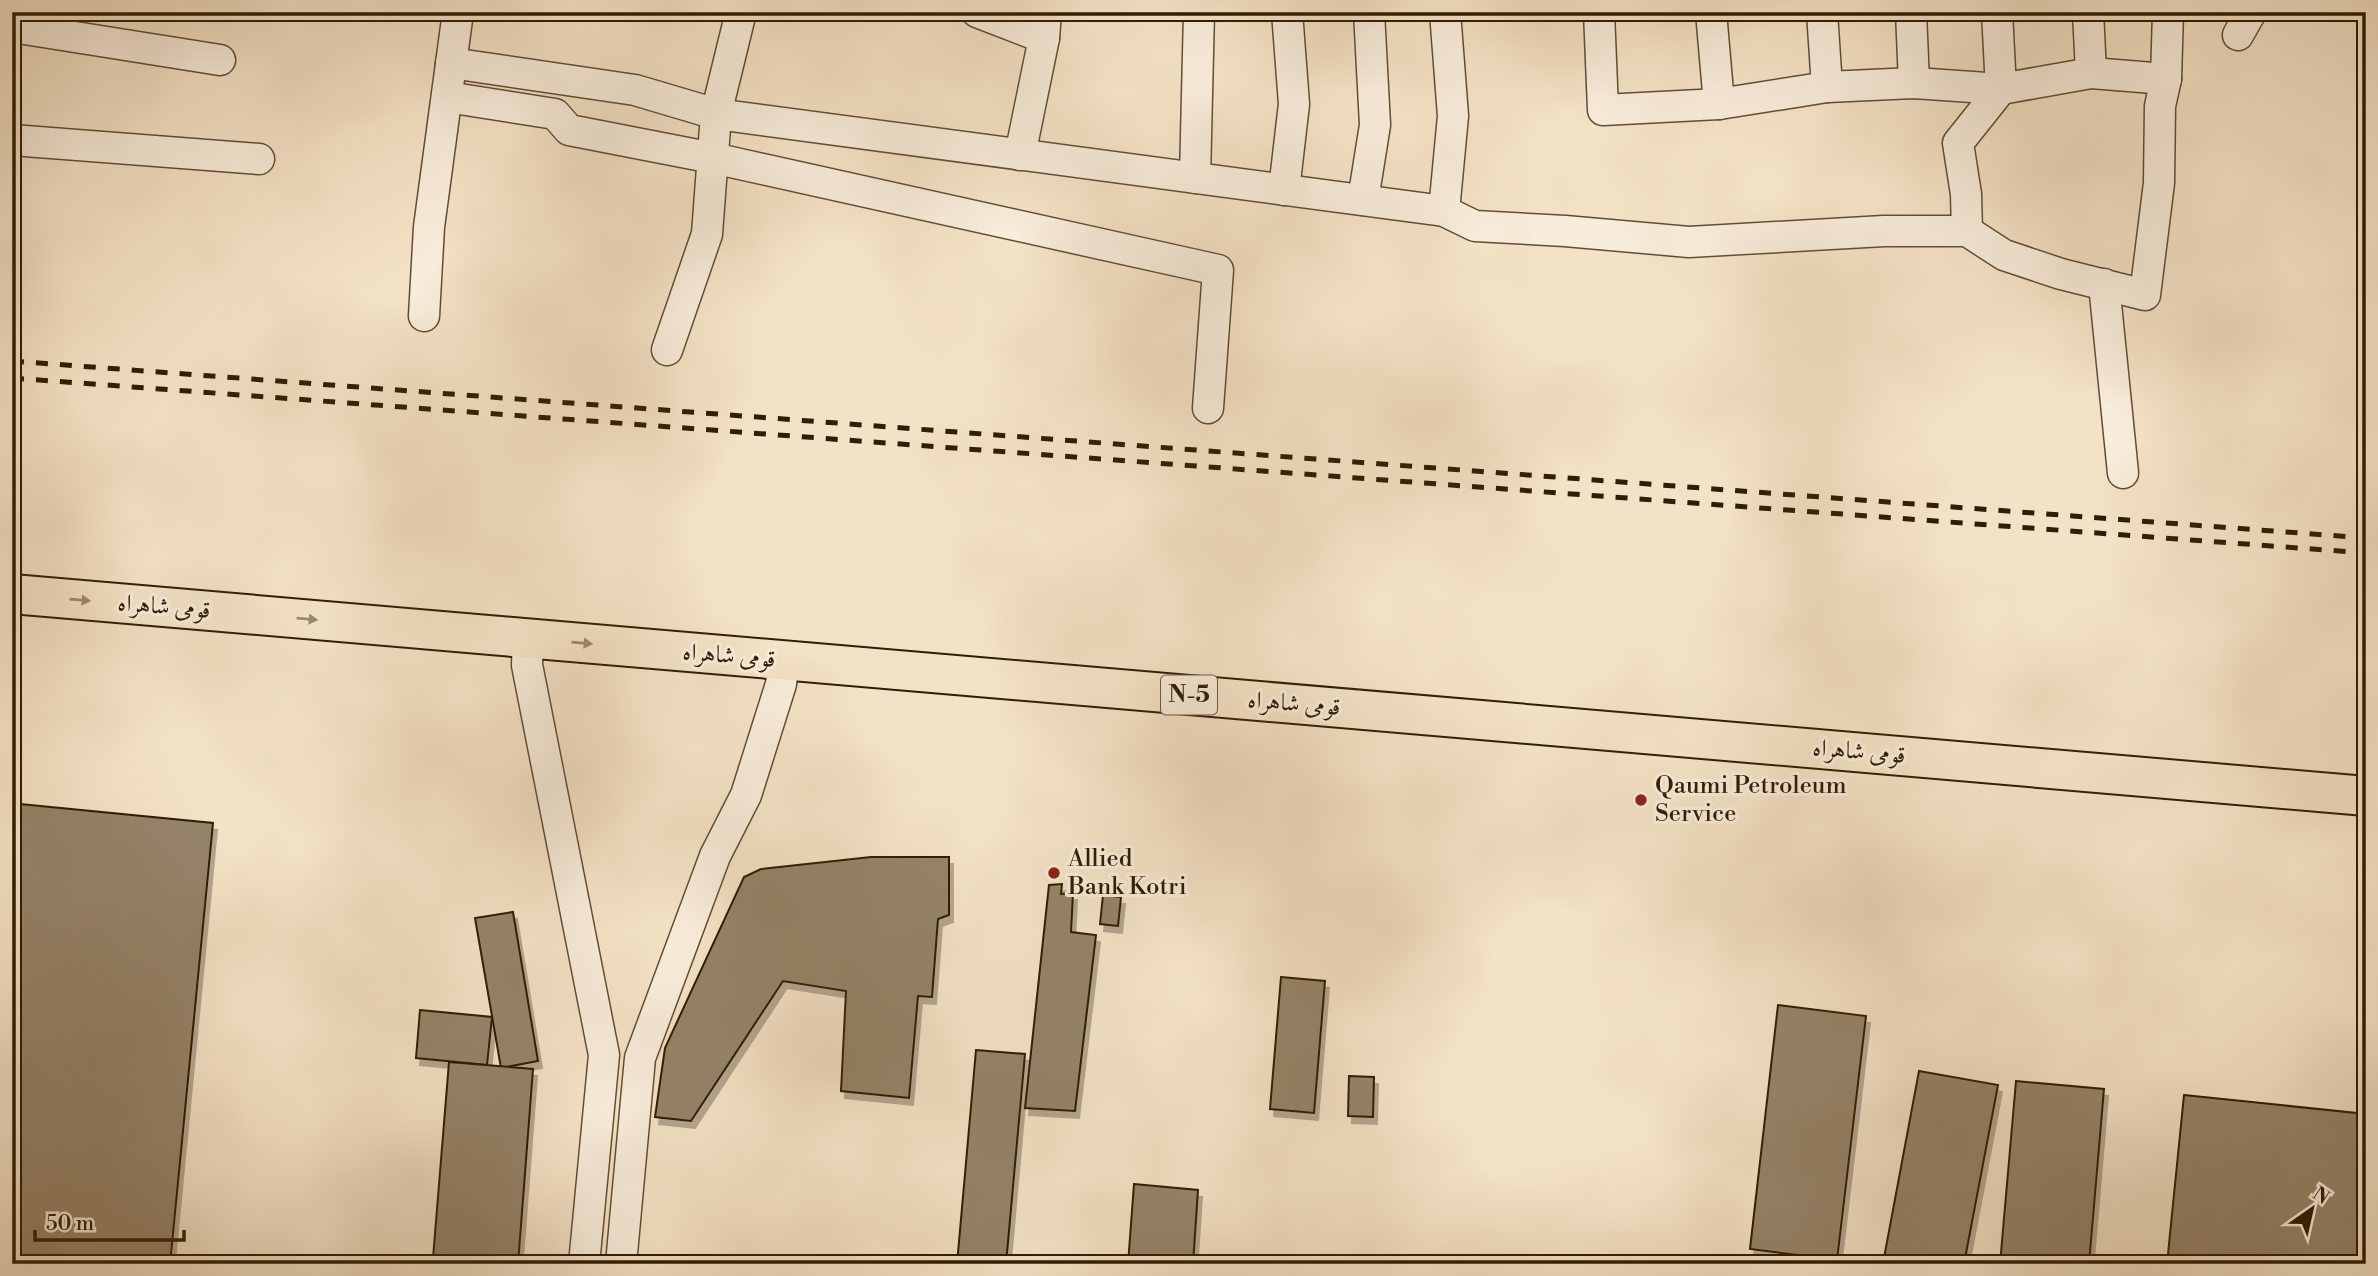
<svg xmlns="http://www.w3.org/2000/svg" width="2378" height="1276" font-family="'Libre Bodoni',Amiri,serif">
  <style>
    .building { fill: #958369; stroke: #2f1d04; stroke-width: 2; filter: url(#shadow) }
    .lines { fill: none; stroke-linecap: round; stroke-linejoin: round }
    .minor-casing { stroke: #604e34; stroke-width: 33 }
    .highway-casing { stroke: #2f1d04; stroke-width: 42 }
    .minor { stroke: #f8ecda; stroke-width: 30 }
    .highway { stroke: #f4e2c6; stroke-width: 38 }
    .rail { stroke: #2f1d04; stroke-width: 5; stroke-dasharray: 12 12; stroke-linecap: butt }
    .oneway { fill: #9b896f }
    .poi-dot { fill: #8f2418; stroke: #f8ecda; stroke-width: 2.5 }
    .labels { text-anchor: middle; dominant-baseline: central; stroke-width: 6; stroke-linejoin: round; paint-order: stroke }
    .shield { fill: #f8ecda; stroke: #6b5b44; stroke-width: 2 }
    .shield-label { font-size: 23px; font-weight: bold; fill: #2f1d04 }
    .street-label { font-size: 24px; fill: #2f1d04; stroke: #f8ecda }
    .poi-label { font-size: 24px; fill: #2f1d04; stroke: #f8ecda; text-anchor: start }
  </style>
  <defs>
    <filter id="shadow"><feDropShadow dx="4" dy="7" stdDeviation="0" flood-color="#0004"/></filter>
  </defs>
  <rect width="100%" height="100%" fill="#f4e2c6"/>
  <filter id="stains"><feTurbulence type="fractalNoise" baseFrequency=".00286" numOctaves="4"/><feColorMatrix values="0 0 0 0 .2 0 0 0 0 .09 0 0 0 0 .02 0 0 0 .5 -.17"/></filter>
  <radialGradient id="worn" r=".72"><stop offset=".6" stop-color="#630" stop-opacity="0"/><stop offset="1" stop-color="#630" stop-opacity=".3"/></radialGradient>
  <!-- building -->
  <g class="building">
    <polygon points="20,804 213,823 170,1264 12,1264 12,885"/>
    <polygon points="871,857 949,857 949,915 938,919 932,997 918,996 909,1098 841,1091 846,991 783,981 691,1121 655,1117 665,1048 744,877 761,869"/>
    <polygon points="1062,884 1061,894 1073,893 1071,932 1096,935 1075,1111 1025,1108 1049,885"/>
    <polygon points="1103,895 1121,897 1118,926 1100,924"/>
    <polygon points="513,912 538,1061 501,1068 475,918"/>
    <polygon points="1281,977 1325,981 1314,1113 1270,1109"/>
    <polygon points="1778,1005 1866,1016 1837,1260 1750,1249"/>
    <polygon points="420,1010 492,1017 487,1065 416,1058"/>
    <polygon points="976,1050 1025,1054 1006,1264 957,1264"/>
    <polygon points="449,1062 533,1069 518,1264 433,1258"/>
    <polygon points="1919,1071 1998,1085 1964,1264 1916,1264 1884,1258"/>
    <polygon points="1349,1076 1374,1077 1373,1117 1348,1116"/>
    <polygon points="2016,1081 2104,1089 2089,1264 2000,1264"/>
    <polygon points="2184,1095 2366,1114 2366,1236 2363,1264 2167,1264"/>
    <polygon points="1134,1184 1198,1190 1193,1264 1128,1264"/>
  </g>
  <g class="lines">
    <!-- minor casing -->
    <g class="minor-casing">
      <g id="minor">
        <polyline points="977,12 1044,38"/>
        <polyline points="1599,12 1603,110 1719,104 1827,87 1914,83 2001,89 2091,73 2166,79"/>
        <polyline points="1711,12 1719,104"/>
        <polyline points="1822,12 1827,87"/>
        <polyline points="1911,12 1914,83"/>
        <polyline points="2088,12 2091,73"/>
        <polyline points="12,27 220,60"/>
        <polyline points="2238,35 2251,12"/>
        <polyline points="451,63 635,90 716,114 1444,211 1475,226 1565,231 1689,242 1884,231 1967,231 2004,255 2061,274 2145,295 2159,183 2160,106 2166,79 2168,12"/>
        <polyline points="447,97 555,114 569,130 713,158 1218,270 1208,408"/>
        <polyline points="12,140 259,159"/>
        <polyline points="1020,155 1044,38 1046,12"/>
        <polyline points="1195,178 1199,12"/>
        <polyline points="1284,190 1294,104 1287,12"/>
        <polyline points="1363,200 1375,125 1369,12"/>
        <polyline points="1444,211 1453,116 1445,12"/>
        <polyline points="1967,231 1966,194 1958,143 2001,89 1997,12"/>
        <polyline points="2104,284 2123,473"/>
        <polyline points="424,316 429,227 458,12"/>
        <polyline points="667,350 707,234 716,114 741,12"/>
        <polyline points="528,638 527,665 604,1055 584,1264"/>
        <polyline points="621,1264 640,1058 715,856 746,795 781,684 784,660"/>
      </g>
    </g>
    <!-- highway casing -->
    <g class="highway-casing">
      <polyline id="highway" points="12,594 2366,796"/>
    </g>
    <!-- minor -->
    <use href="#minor" class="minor"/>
    <!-- highway -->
    <use href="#highway" class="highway"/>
    <!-- rail -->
    <g class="rail">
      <polyline points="12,361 2366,538"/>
      <polyline points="12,378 2366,553"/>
    </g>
  </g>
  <!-- one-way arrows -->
  <defs><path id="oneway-solid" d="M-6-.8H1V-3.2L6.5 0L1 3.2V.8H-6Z" transform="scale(1.75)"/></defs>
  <g class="oneway">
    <use href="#oneway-solid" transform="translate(80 600) rotate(5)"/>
    <use href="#oneway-solid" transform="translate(307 619) rotate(5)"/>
    <use href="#oneway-solid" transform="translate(582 643) rotate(5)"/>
  </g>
  <!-- markers -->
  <g class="poi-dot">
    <circle cx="1641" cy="800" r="7"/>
    <circle cx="1054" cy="873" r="7"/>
  </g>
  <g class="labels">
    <!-- shield labels -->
    <rect class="shield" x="1161" y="675.5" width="56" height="39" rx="5"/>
    <g class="shield-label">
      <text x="1189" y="695">N-5</text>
    </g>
    <!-- street labels -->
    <g class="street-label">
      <text transform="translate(164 607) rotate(5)">قومی شاہراہ</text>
      <text transform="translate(729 656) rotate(5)">قومی شاہراہ</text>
      <text transform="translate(1294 704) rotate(5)">قومی شاہراہ</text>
      <text transform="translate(1859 752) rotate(5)">قومی شاہراہ</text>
    </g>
    <!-- poi labels -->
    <g class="poi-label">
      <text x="1655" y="786">Qaumi Petroleum<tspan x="1655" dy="28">Service</tspan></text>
      <text x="1068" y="859">Allied<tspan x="1068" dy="28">Bank Kotri</tspan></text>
    </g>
  </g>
  <!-- margin -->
  <rect width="2378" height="1276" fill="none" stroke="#f4e2c6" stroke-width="42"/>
  <rect x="14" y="14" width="2350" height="1248" fill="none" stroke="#2f1d04" stroke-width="3.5"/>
  <rect x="21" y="21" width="2336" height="1234" fill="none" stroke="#2f1d04" stroke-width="2"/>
  <!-- north arrow -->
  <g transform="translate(2312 1209) rotate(34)" stroke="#f8ecda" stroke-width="5" paint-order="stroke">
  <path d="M0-5L12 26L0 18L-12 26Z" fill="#2f1d04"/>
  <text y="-10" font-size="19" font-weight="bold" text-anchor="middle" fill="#2f1d04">N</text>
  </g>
  <!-- scale -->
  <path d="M35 1230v10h149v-10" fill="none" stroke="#2f1d04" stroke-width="3.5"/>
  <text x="46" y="1230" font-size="21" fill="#2f1d04" stroke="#f8ecda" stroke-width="5" paint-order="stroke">50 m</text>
  <rect width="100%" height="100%" filter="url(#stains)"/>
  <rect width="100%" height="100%" fill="url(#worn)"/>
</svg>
